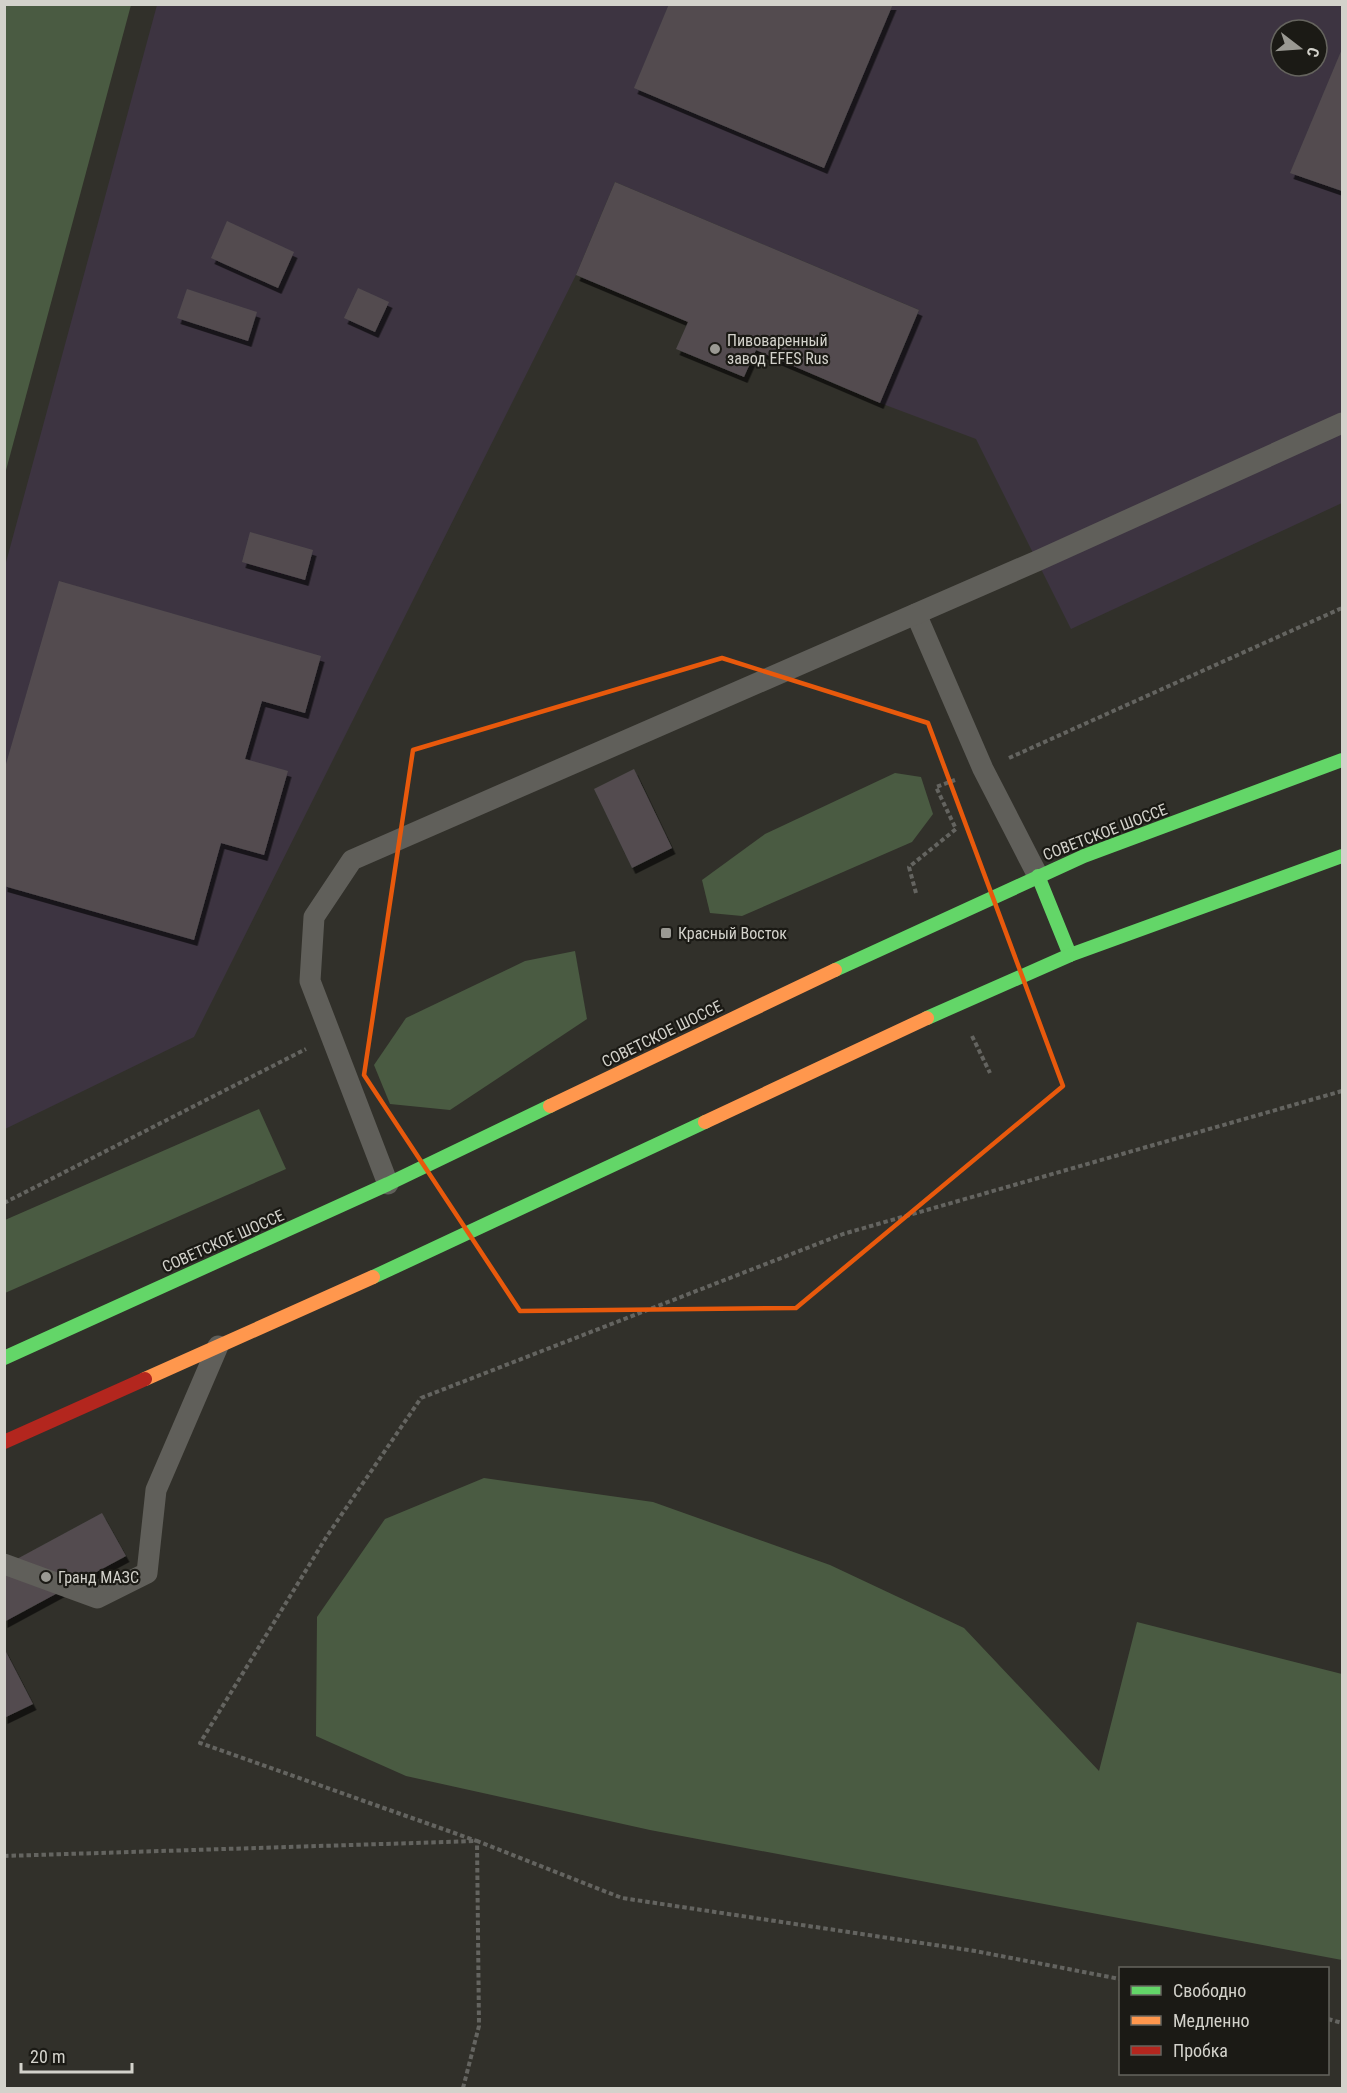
<svg xmlns="http://www.w3.org/2000/svg" width="1347" height="2093" font-family="'Roboto Condensed',sans-serif">
  <style>
    .industrial { fill: #3d3441; fill-rule: evenodd }
    .green { fill: #4a5b42 }
    .building { fill: #524c4f; filter: url(#shadow) }
    .lines { fill: none; stroke-linecap: round; stroke-linejoin: round }
    .path { stroke: #646460; stroke-width: 4; stroke-dasharray: 4.5 3; stroke-linecap: butt }
    .lane { stroke: #605f5a; stroke-width: 21 }
    .fast { stroke: #63d668; stroke-width: 14 }
    .slow { stroke: #ff974d; stroke-width: 14 }
    .jam { stroke: #b3261e; stroke-width: 14 }
    .marked { fill: none; stroke: #e8590c; stroke-width: 4.5; stroke-linejoin: round }
    .poi-dot { fill: #9a9993; stroke: #1b1a15; stroke-width: 2 }
    .labels { text-anchor: middle; dominant-baseline: central; stroke-width: 4.5; stroke-linejoin: round; paint-order: stroke }
    .poi-label { font-size: 16px; fill: #d3d2cb; stroke: #1b1a15; text-anchor: start }
    .street-label { font-size: 16px; fill: #d3d2cb; stroke: #1b1a15 }
  </style>
  <defs>
    <filter id="shadow"><feDropShadow dx="3.5" dy="6" stdDeviation="0" flood-color="#0009"/></filter>
  </defs>
  <rect width="100%" height="100%" fill="#31302a"/>
  <!-- industrial -->
  <path class="industrial" d="M157,5H1342V503L1071,629L976,439L880,403L919,310L615,182L576,275L194,1037L5,1129V566ZM1281,30H1317V66H1281Z"/>
  <!-- green -->
  <g class="green">
    <polygon points="5,4 131,5 5,474 4,5"/>
    <polygon points="895,773 921,777 933,814 912,842 742,916 710,913 702,880 765,834"/>
    <polygon points="575,951 587,1019 450,1110 390,1104 374,1065 406,1018 525,961"/>
    <polygon points="259,1109 286,1169 5,1293 5,1220"/>
    <polygon points="484,1478 653,1502 830,1565 964,1628 1099,1771 1137,1622 1342,1674 1342,1960 650,1830 406,1776 316,1736 317,1617 385,1519"/>
  </g>
  <!-- building -->
  <g class="building">
    <polygon points="669,4 893,4 824,168 634,88"/>
    <polygon points="1342,49 1342,191 1290,173"/>
    <polygon points="615,182 919,310 880,403 756,350 744,377 676,349 688,322 576,275"/>
    <polygon points="227,221 294,252 278,288 211,258"/>
    <polygon points="358,288 389,302 375,332 344,318"/>
    <polygon points="187,289 257,312 248,341 177,318"/>
    <polygon points="250,532 313,550 305,580 242,562"/>
    <polygon points="59,581 321,656 305,713 262,701 245,759 288,771 264,855 221,843 194,940 4,886 4,771"/>
    <polygon points="634,769 672,848 632,868 594,789"/>
    <polygon points="102,1513 126,1556 4,1622 4,1566"/>
    <polygon points="4,1648 33,1704 4,1718"/>
  </g>
  <g class="lines">
    <!-- path -->
    <g class="path">
      <polyline points="1009,758 1342,608"/>
      <polyline points="916,893 909,867 956,829 936,787 955,780"/>
      <polyline points="972,1036 990,1073"/>
      <polyline points="4,1203 306,1049"/>
      <polyline points="4,1856 477,1841 622,1898 975,1951 1120,1979"/>
      <polyline points="1328,2019 1342,2023"/>
      <polyline points="463,2088 479,2026 477,1841 200,1743 327,1536 421,1398 843,1234 1342,1091"/>
    </g>
    <!-- lane -->
    <g class="lane">
      <polyline points="916,614 983,769 1038,876"/>
      <polyline points="388,1184 310,981 314,917 352,860 1037,561 1342,423"/>
      <polyline points="4,1564 97,1598 147,1573 156,1490 218,1346"/>
    </g>
    <!-- fast -->
    <g class="fast">
      <polyline points="1038,876 1070,955"/>
      <polyline points="835,970 1084,856 1342,760"/>
      <polyline points="927,1018 1070,955 1342,856"/>
      <polyline points="373,1277 705,1122"/>
      <polyline points="4,1358 388,1184 550,1106"/>
    </g>
    <!-- slow -->
    <g class="slow">
      <polyline points="550,1106 835,970"/>
      <polyline points="705,1122 927,1018"/>
      <polyline points="145,1379 373,1277"/>
    </g>
    <!-- jam -->
    <polyline class="jam" points="4,1442 145,1379"/>
  </g>
  <!-- marked area -->
  <path class="marked" d="M722,658L928,723L1063,1086L796,1308L520,1311L364,1075L413,750Z"/>
  <!-- markers -->
  <g class="poi-dot">
    <circle cx="715" cy="349" r="6"/>
    <rect x="660" y="927" width="12" height="12" rx="3"/>
    <circle cx="46" cy="1577" r="6"/>
  </g>
  <g class="labels">
    <!-- poi labels -->
    <g class="poi-label">
      <text x="727" y="340">Пивоваренный<tspan x="727" dy="18">завод EFES Rus</tspan></text>
      <text x="678" y="933">Красный Восток</text>
      <text x="58" y="1577">Гранд МАЗС</text>
    </g>
    <!-- street labels -->
    <g class="street-label">
      <text transform="translate(1105 832) rotate(-21)">СОВЕТСКОЕ ШОССЕ</text>
      <text transform="translate(662 1034) rotate(-26)">СОВЕТСКОЕ ШОССЕ</text>
      <text transform="translate(223 1241) rotate(-24)">СОВЕТСКОЕ ШОССЕ</text>
    </g>
  </g>
  <!-- border -->
  <rect width="1347" height="2093" fill="none" stroke="#d3d2cb" stroke-width="12"/>
  <!-- legend -->
  <rect x="1119" y="1967" width="210" height="108" fill="#1b1a15" stroke="#65645e" stroke-width="1.5"/>
  <rect x="1131" y="1986" width="30" height="9" fill="#63d668" stroke="#65645e" stroke-width="1.5"/>
  <text x="1173" y="1997" font-size="18" fill="#d3d2cb">Свободно</text>
  <rect x="1131" y="2016" width="30" height="9" fill="#ff974d" stroke="#65645e" stroke-width="1.5"/>
  <text x="1173" y="2027" font-size="18" fill="#d3d2cb">Медленно</text>
  <rect x="1131" y="2046" width="30" height="9" fill="#b3261e" stroke="#65645e" stroke-width="1.5"/>
  <text x="1173" y="2057" font-size="18" fill="#d3d2cb">Пробка</text>
  <!-- north arrow -->
  <g transform="translate(1299 48) rotate(107)"><circle r="28" fill="#1b1a15" stroke="#65645e" stroke-width="1.5"/>
  <path d="M0-4.5L10 22L0 15L-10 22Z" fill="#9a9993"/>
  <text y="-9" font-size="16" font-weight="bold" text-anchor="middle" fill="#d3d2cb">С</text>
  </g>
  <!-- scale -->
  <path d="M21 2063v9h111v-9" fill="none" stroke="#d3d2cb" stroke-width="3"/>
  <text x="30" y="2063" font-size="18" fill="#d3d2cb" stroke="#1b1a15" stroke-width="4.5" paint-order="stroke">20 m</text>
</svg>
